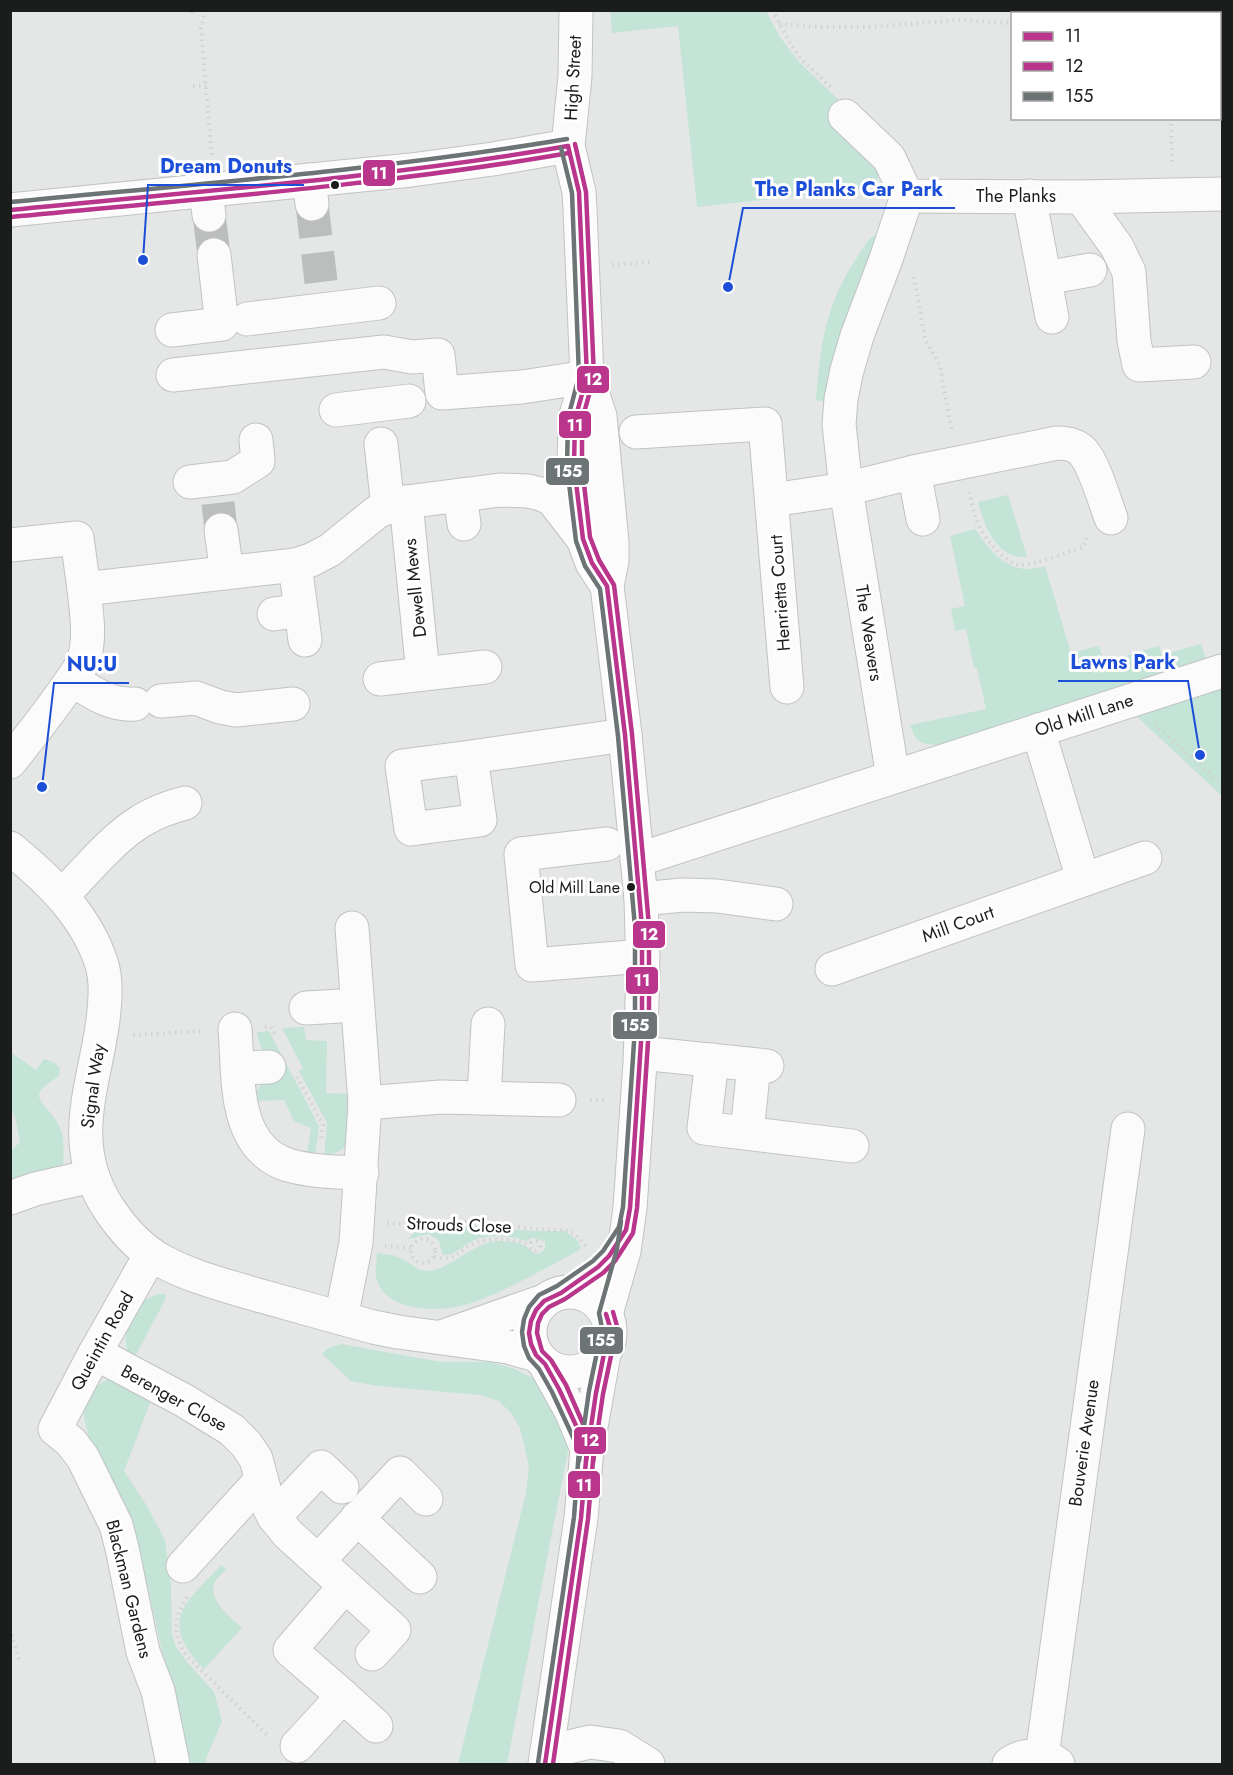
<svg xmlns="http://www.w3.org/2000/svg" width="1233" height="1775" font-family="Jost,sans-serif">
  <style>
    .green { fill: #c3e4d6 }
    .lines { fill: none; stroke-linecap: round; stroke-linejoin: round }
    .minor-tunnel { stroke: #bcbebe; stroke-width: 33; stroke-dasharray: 33 16; stroke-linecap: butt }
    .minor-casing { stroke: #c1c3c2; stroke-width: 35 }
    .major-casing { stroke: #c1c3c2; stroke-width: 35 }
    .path { stroke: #d1d3d2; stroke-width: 4; stroke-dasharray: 1.5 4.5; stroke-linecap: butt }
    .minor { stroke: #fbfbfb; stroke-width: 33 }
    .major { stroke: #fbfbfb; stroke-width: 33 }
    .bus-1-casing { stroke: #fff; stroke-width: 9 }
    .bus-2-casing { stroke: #fff; stroke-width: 9 }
    .bus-3-casing { stroke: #fff; stroke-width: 9 }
    .bus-1 { stroke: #b9368c; stroke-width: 4.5 }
    .bus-2 { stroke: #b9368c; stroke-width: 4.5 }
    .bus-3 { stroke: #6c7476; stroke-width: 4.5 }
    .bus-dot { fill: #1b1c1c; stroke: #fff; stroke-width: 2 }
    .labels { text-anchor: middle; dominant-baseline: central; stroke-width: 6; stroke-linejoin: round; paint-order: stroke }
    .bus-label { font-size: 16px; fill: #1b1c1c; stroke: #fff; text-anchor: end }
    .street-label { font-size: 18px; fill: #1b1c1c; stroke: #fff }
    .leader { fill: none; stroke: #1d4ed8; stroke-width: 2 }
    .callout-dot { fill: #1d4ed8; stroke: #fff; stroke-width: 2 }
    .callout-label { font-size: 20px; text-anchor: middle; font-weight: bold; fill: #1d4ed8; stroke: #fff; stroke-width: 6; stroke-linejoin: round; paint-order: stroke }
    .line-badge { stroke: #fff; stroke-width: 2 }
    .badge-label { font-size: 16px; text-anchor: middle; font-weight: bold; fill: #fff }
  </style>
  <rect width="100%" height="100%" fill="#e4e7e6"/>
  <!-- green -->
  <g class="green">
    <polygon points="610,11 766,11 780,37 798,61 846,107 881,158 877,184 873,188 697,207 678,26 612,33"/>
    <path d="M880,233L826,402L816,400C820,346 826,302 858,256C864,247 869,236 880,233Z"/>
    <path d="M1008,495L1027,557C996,559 985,527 978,502Z"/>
    <path d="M975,529C993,555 1011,577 1045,566L1071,653L1099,646L1104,662L1159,646L1162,655L1201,644L1206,659L939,745C920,744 916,743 910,725L986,709L977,668H974L966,629L955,631L951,609L965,606L950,536Z"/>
    <polygon points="1222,683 1222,796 1134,714"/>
    <polygon points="304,1027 306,1040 327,1041 326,1093 349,1094 349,1137 343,1149 324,1158 327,1123 299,1071 303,1068 282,1028"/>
    <path d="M269,1031L319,1126L315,1156L307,1154L311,1128L294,1121L284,1100L254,1101L258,1090L263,1082L266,1054C260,1047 258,1041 257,1032Z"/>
    <path d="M10,1052L36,1070L44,1059L55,1063L60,1068L59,1076C24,1098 43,1098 57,1122C65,1134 64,1153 63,1167L11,1185V1151L20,1142L15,1117L11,1110Z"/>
    <path d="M467,1225L532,1231H565L577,1240L581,1248L578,1251C543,1269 509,1290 471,1303C443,1313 383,1314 376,1276C375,1269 377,1260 377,1253C385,1254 393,1255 400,1258C410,1261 417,1272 429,1271C453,1268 476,1240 500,1241C507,1241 522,1243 527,1247C535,1253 535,1258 545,1249V1242L539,1239L531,1238L527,1241C509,1235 486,1233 469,1243C460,1248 454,1256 443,1255C438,1243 444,1242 429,1234L408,1239L415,1232L414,1228H444Z"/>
    <path d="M159,1294H166L165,1300L132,1362C117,1337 129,1302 159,1294Z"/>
    <polygon points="341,1344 441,1362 490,1362 512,1368 533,1378 548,1392 567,1433 568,1451 507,1764 458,1764 526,1493 529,1466 520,1428 511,1413 499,1401 480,1395 378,1386 351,1381 322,1354 328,1348"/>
    <polygon points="109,1378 144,1391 150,1403 124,1471 147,1506 165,1540 171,1586 172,1634 176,1647 187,1662 214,1692 222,1721 206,1759 206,1764 187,1764 141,1557 113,1496 89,1438 84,1418 85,1399 95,1387"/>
    <path d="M221,1565L226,1569C223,1573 219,1576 216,1580C205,1599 231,1617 242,1628L204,1669C158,1620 184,1605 221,1565Z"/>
  </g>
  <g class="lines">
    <!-- minor-tunnel -->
    <g class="minor-tunnel">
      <polyline points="312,204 321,282"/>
      <polyline points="209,215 214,255"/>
      <polyline points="218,503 221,530"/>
    </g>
    <!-- minor casing -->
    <g class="minor-casing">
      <g id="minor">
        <polyline points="845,116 889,158 907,196 1081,197 1222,194"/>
        <polyline points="309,180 312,204"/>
        <polyline points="206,190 209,215"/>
        <polyline points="1029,196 1052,317"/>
        <polyline points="1081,197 1117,247 1129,272 1134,341 1139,365 1194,362"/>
        <polyline points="1045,278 1090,270"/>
        <polyline points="247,319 379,303"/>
        <polyline points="172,330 222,324 214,255"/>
        <polyline points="173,375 384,352 412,357 438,355 442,393 522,387 587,377"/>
        <polyline points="336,410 409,401"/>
        <polyline points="636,432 765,424 787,687"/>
        <polyline points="381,444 388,507"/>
        <polyline points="914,472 923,519"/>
        <polyline points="190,482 233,477 258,461 256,440"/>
        <polyline points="460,495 464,524"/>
        <path d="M772,500L846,489L914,472L1057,443C1066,443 1076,444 1083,452C1094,464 1105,502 1111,518"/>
        <polyline points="406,502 423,674"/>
        <polyline points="221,530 227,573"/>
        <polyline points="10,545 77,538 84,589"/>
        <polyline points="295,565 305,640"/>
        <polyline points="274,614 301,610"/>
        <polyline points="380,679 485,667"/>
        <path d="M72,680C92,692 110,706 135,704"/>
        <polyline points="161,701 196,698 220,707 236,710 293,704"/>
        <polyline points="1038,730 1083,879"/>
        <polyline points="471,757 402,766 411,829 480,820 471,757 625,735"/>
        <path d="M10,762C29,738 47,715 64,691C71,681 80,670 84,659C91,636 86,611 84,589L295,565L311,560L330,550L377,512L388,507L406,502L500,490L528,491L541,494L552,499L583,539"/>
        <polyline points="893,777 846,489 839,424 841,399 847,370 857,336 886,259 907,196"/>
        <polyline points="607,844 521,854 532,965 643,956"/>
        <path d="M10,848C49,880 87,916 102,965C107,983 105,1002 103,1020C94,1088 66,1144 109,1209C123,1230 141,1250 164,1262C192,1277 224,1285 254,1294C294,1305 333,1316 373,1327L398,1332L508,1347L536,1355"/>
        <polyline points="637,860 1222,671"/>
        <path d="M62,896C85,872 113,838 141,821C155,812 170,807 185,803"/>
        <polyline points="641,899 683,895 717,896 776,904"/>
        <polyline points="832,969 1145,858"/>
        <polyline points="306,1008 357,1005"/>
        <path d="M235,1029C239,1077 232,1147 288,1165C312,1172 337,1172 362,1173"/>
        <polyline points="641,1053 767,1066"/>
        <polyline points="712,1060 704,1128 852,1146"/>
        <polyline points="238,1068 269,1067"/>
        <polyline points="484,1098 559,1100"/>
        <polyline points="365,1103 441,1097 484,1098 488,1024"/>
        <polyline points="747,1133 754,1065"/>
        <polyline points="10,1198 35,1189 92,1176"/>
        <polyline points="151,1254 95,1353 55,1429 71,1442 83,1458 116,1525 122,1548 143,1652 158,1691 173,1764"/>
        <polyline points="341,1318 356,1243 365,1103 352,928"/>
        <polyline points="444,1336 544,1301"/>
        <polyline points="95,1353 185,1401 232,1430 246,1444 256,1459 269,1507 274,1517 288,1534 394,1630 372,1654"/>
        <polyline points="274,1517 321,1467 342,1487"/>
        <polyline points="357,1518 420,1577"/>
        <polyline points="318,1561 400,1473 426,1499"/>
        <polyline points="183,1566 261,1480"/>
        <polyline points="343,1696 376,1726"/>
        <polyline points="297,1746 343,1696 290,1650 345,1586"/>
        <polyline points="547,1752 590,1742 619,1746 648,1764"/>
        <polyline points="1042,1756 1128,1129"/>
        <path d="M1009,1764C1024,1753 1043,1753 1058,1764"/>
      </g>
    </g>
    <!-- major casing -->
    <g class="major-casing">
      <g id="major">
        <polyline points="576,10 575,76 568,146 579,192 580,209 587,377 600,416 612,542 612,561 607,586 625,735 641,899 643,972 640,1062 630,1208 624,1251 606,1314"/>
        <polyline points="10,210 411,170 493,159 568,146"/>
        <polyline points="587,377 575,419 574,466 583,539 592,563 607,586"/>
        <circle cx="570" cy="1332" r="40"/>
        <polyline points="545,1364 571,1411 587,1449"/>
        <polyline points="545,1764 581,1518 587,1449 604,1354"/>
      </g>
    </g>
    <!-- path -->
    <g class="path">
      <polyline points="205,10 201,29 212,159"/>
      <polyline points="772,10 792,46 803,61 833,89"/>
      <polyline points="1124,10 1124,14"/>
      <polyline points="191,13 193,10"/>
      <polyline points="779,24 820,27 869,27 959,20 1012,23"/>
      <polyline points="1220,51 1222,52"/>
      <polyline points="193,86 206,85"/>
      <polyline points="1171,118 1172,166"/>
      <polyline points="612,265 653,262"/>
      <polyline points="914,277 925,339 940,366 952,432"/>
      <path d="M969,492C972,501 973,511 976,519C982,535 1003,563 1020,565C1034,566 1069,551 1083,547L1087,538"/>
      <polyline points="1155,724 1222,785"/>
      <polyline points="265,1027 271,1027 276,1036"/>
      <polyline points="133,1035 203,1031"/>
      <polyline points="297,1077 323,1125 321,1141"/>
      <polyline points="590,1100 607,1100"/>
      <polyline points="387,1223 433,1226 463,1222 481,1222 533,1229 563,1230 574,1233 588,1249"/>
      <circle cx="423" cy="1251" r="12"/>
      <circle cx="535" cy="1246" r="5"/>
      <polyline points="385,1246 412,1248"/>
      <path d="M434,1257C460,1261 453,1253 473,1244C492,1236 511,1239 530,1245"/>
      <path d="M187,1597C173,1620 172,1632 186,1655L268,1736"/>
      <polyline points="10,1629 20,1663"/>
      <polyline points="10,1736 11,1736"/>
    </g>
    <!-- minor -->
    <use href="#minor" class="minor"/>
    <!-- major -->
    <use href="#major" class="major"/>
    <!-- bus-1 casing -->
    <g class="bus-1-casing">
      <g id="bus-1">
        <path d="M10,210C197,191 384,178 568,146"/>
        <polyline points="586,1461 596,1393 604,1354 609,1341 610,1327 606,1314"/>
        <polyline points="545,1764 581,1518 587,1449 559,1389 545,1364 536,1355 531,1344 529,1333 531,1321 536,1310 544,1301 561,1293 598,1267 609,1256 626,1230 630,1208 642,1027 642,927 625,735 607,586 592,563 583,539 574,466 575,419 587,377 579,192 568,146"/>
      </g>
    </g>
    <!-- bus-2 casing -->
    <g class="bus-2-casing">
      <g id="bus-2">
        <path d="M11,217C197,199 385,185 569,153"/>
        <polyline points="593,1462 603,1394 611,1356 616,1342 617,1326 613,1312"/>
        <polyline points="553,1764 588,1519 594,1449 566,1385 551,1360 542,1351 537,1333 538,1323 542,1314 549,1307 565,1299 603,1273 615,1261 633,1233 637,1208 649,1027 649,926 632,734 614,585 599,560 590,537 582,466 582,420 594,377 586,192 575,144"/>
      </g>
    </g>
    <!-- bus-3 casing -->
    <g class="bus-3-casing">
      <g id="bus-3">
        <path d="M10,202C196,184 383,170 567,139"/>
        <polyline points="579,1461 589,1391 597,1352 602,1339 602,1328 599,1313 617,1249 621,1221"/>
        <polyline points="538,1763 574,1517 579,1450 552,1392 539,1369 529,1358 524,1346 522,1332 524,1319 529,1307 539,1295 557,1286 593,1261 603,1251 619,1227 623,1207 635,1027 635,927 618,736 600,589 585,566 576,541 567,467 568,418 579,376 572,193 561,148"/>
      </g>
    </g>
    <!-- bus-1 -->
    <use href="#bus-1" class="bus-1"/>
    <!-- bus-2 -->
    <use href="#bus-2" class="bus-2"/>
    <!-- bus-3 -->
    <use href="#bus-3" class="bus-3"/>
  </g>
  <!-- markers -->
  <g class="bus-dot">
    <circle cx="335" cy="185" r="5"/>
    <circle cx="631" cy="887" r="5"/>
  </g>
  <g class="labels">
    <!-- bus labels -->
    <g class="bus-label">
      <text x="620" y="887">Old Mill Lane</text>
    </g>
    <!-- street labels -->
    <g class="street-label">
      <text transform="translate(573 78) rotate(-87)">High Street</text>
      <text x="1016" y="196">The Planks</text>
      <text transform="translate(415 588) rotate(-96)">Dewell Mews</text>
      <text transform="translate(780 593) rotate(-94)">Henrietta Court</text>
      <text transform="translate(869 633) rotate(81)">The Weavers</text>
      <text transform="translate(1084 715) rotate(-18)">Old Mill Lane</text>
      <text transform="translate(958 924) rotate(-20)">Mill Court</text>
      <text transform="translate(93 1086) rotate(-82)">Signal Way</text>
      <text transform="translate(459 1225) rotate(2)">Strouds Close</text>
      <text transform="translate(102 1341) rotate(-61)">Queintin Road</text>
      <text transform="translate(174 1398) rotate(29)">Berenger Close</text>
      <text transform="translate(1084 1443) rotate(-82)">Bouverie Avenue</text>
      <text transform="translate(129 1589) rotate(76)">Blackman Gardens</text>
    </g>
  </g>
  <!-- callouts -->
  <path class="leader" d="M143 260L148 185H304M728 287L743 208H955M1200 755L1188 681H1058M42 787L54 683H129"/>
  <g class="callout-dot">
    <circle cx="143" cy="260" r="6"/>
    <circle cx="728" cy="287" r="6"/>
    <circle cx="1200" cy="755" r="6"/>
    <circle cx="42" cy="787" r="6"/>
  </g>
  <g class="callout-label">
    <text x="226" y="173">Dream Donuts</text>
    <text x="849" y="196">The Planks Car Park</text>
    <text x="1123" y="669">Lawns Park</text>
    <text x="92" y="671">NU:U</text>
  </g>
  <g class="line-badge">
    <rect x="362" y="159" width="34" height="28" rx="6" fill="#b9368c"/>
    <rect x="576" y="365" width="34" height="29" rx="6" fill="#b9368c"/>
    <rect x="558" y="410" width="34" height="29" rx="6" fill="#b9368c"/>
    <rect x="545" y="457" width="45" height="29" rx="6" fill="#6c7476"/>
    <rect x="632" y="920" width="34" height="29" rx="6" fill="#b9368c"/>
    <rect x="625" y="966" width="34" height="29" rx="6" fill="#b9368c"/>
    <rect x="612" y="1011" width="46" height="29" rx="6" fill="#6c7476"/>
    <rect x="579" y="1326" width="45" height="29" rx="6" fill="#6c7476"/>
    <rect x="573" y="1426" width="34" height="29" rx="6" fill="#b9368c"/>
    <rect x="567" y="1470" width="34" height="29" rx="6" fill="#b9368c"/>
  </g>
  <g class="badge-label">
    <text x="379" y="179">11</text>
    <text x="593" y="385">12</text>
    <text x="575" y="431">11</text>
    <text x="568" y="477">155</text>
    <text x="649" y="940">12</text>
    <text x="642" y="986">11</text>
    <text x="635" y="1031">155</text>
    <text x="601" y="1346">155</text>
    <text x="590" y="1446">12</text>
    <text x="584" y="1491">11</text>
  </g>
  <!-- border -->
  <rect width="1233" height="1775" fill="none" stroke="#1b1c1c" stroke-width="24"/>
  <!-- legend -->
  <rect x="1011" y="12" width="210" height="108" fill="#ffffff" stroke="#a4a4a4" stroke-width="1.5"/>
  <rect x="1023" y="32" width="30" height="9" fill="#b9368c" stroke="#a4a4a4" stroke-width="1.5"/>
  <text x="1065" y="42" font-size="18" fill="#1b1c1c">11</text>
  <rect x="1023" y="62" width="30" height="9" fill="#b9368c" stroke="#a4a4a4" stroke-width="1.5"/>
  <text x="1065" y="72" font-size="18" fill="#1b1c1c">12</text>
  <rect x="1023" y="92" width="30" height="9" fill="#6c7476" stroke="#a4a4a4" stroke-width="1.5"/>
  <text x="1065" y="102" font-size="18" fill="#1b1c1c">155</text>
</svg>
